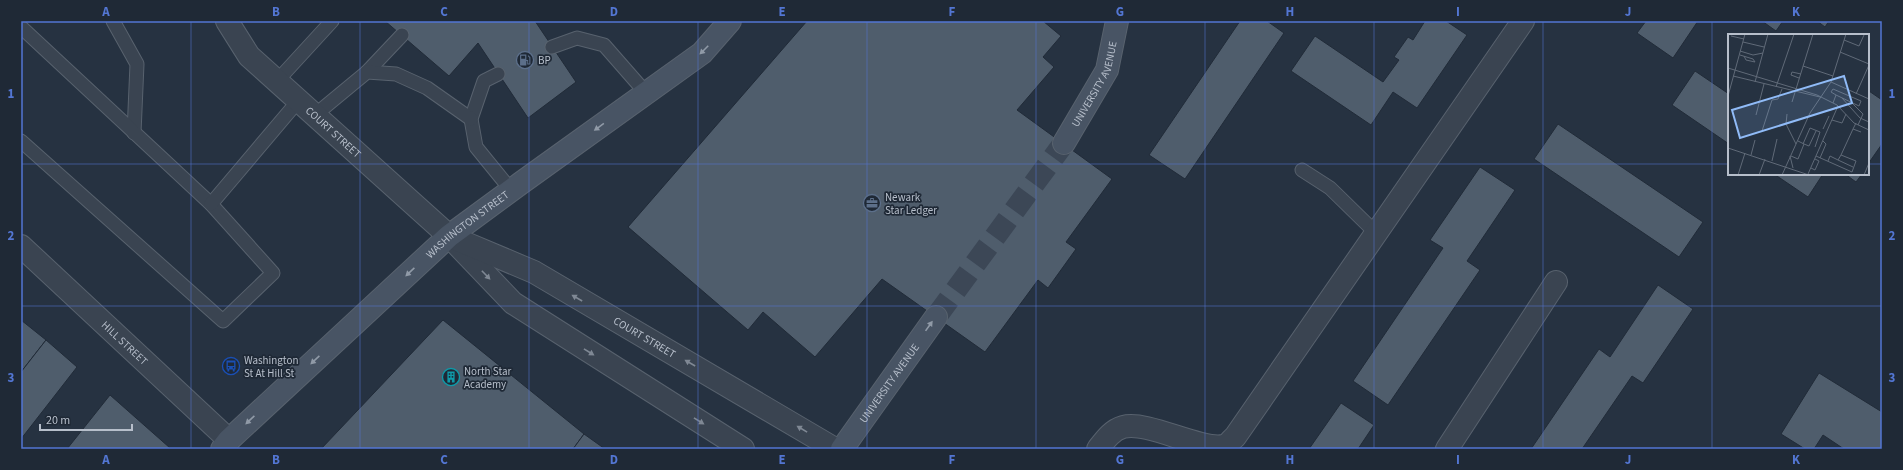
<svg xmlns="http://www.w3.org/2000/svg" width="1903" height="470" font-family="'Source Sans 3',sans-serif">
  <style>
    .building { fill: #4f5d6c; stroke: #212b38 }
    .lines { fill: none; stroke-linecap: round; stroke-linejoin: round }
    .secondary-tunnel { stroke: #3c4756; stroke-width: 22; stroke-dasharray: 22 11; stroke-linecap: butt }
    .service-casing { stroke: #58626e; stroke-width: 15 }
    .minor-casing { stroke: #58626e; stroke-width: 24 }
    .tertiary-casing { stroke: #58626e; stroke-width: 24 }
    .secondary-casing { stroke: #58626e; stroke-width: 24 }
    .service { stroke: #3a4451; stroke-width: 13 }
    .minor { stroke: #3a4451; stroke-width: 22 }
    .tertiary { stroke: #3a4451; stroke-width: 22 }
    .secondary { stroke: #485464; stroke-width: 22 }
    .oneway { fill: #909aa7 }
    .oneway2 { fill: #7f8894 }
    .grid { fill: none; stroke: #5376d3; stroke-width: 1; stroke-opacity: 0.55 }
    .labels { text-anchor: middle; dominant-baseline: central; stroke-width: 3.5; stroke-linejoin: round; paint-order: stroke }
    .poi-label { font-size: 11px; fill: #b7bfcb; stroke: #1f2936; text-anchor: start }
    .street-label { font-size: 11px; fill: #b7bfcb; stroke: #1f2936 }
    .inset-road { fill: none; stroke: #606a78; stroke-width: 1 }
    .view { fill: #90bbf7; fill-opacity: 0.15; stroke: #90bbf7; stroke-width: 2 }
    .inset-edge { fill: none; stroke: #b7bfcb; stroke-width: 2 }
    .neatline { fill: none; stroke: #5376d3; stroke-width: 1.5 }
    .grid-label { font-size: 13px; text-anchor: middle; font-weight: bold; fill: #5376d3 }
  </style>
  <rect width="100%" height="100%" fill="#263241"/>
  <!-- building -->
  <g class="building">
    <polygon points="385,21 535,21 576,82 528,118 478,43 449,76"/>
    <polygon points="807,21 1043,21 1061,36 1043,57 1054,67 1017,110 1112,179 1066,242 1076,249 1048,288 1038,280 985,352 882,279 815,357 763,312 748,330 628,227"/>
    <polygon points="1240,21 1267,21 1284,33 1185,179 1149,155"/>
    <polygon points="1425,21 1446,21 1467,35 1417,108 1393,92 1371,125 1291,71 1315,36 1383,82 1399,60 1394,57 1408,37 1413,40"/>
    <polygon points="1646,21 1698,21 1673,58 1637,33"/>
    <polygon points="1762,21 1783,21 1776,31"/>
    <polygon points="1817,21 1829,21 1825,27"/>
    <polygon points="1695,71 1729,94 1729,144 1672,105"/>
    <polygon points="1869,91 1882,100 1882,144 1868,164"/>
    <polygon points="1558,124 1703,222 1679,257 1534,159"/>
    <polygon points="1480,167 1515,190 1467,261 1480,270 1388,405 1353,381 1443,248 1430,240"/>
    <polygon points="1774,174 1823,174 1808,197"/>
    <polygon points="1845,174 1862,174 1856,182"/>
    <polygon points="1658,285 1693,309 1643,383 1632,376 1582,449 1531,449 1599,349 1610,357"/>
    <polygon points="21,320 46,340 21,372"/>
    <polygon points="443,320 584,434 573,449 321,449"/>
    <polygon points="46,340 77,367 21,439 21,372"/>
    <polygon points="1819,373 1882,412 1882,449 1844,449 1823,435 1814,449 1805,449 1781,434"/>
    <polygon points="110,395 170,448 169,449 67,449"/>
    <polygon points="1341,403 1374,425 1358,449 1309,449"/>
    <polygon points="584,434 605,449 573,449"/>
  </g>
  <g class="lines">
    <!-- secondary-tunnel -->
    <polyline class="secondary-tunnel" points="936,317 1064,143"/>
    <!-- service casing -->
    <g class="service-casing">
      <g id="service">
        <polyline points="113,21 137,64 134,133"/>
        <polyline points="21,27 211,204 273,273 223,321 21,141"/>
        <polyline points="552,47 577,38 604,45 646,93"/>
        <polyline points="367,72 402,35"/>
        <polyline points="498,74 484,81 471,119 476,147 511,190"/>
        <polyline points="277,81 332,21"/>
        <polyline points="315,115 367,72 396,74 427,88 471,119"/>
        <polyline points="1302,170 1330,188 1375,232"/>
        <polyline points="211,204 299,100"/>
      </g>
    </g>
    <!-- minor casing -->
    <g class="minor-casing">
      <g id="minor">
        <path id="s1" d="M21,246L229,440"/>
        <path d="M1098,449C1105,440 1112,430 1123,427C1149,420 1206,454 1226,445C1229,444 1232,439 1235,437L1523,21"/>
        <polyline points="1447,449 1556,282"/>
      </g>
    </g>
    <!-- tertiary casing -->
    <g class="tertiary-casing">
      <g id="tertiary">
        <path id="s2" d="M227,21L249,56L449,236L513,303L743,449"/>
        <path id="s3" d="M458,240L534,272L835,449"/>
      </g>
    </g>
    <!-- secondary casing -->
    <g class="secondary-casing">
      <g id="secondary">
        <path id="s4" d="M1064,143L1107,70L1117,21"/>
        <path id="s5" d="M222,449L229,440L449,236L521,183L702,53L730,21"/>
        <path id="s6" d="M842,449L936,317"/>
      </g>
    </g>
    <!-- service -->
    <use href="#service" class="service"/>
    <!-- minor -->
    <use href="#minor" class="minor"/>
    <!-- tertiary -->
    <use href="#tertiary" class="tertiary"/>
    <!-- secondary -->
    <use href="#secondary" class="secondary"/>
  </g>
  <!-- one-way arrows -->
  <defs><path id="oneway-solid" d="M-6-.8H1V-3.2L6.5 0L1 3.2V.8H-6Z"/></defs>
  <g class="oneway">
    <use href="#oneway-solid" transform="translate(704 50) rotate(135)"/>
    <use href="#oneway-solid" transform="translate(599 127) rotate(144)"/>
    <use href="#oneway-solid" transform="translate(410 272) rotate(137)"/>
    <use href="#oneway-solid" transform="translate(929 326) rotate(-55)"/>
    <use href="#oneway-solid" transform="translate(315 360) rotate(137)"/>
    <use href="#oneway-solid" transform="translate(250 420) rotate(137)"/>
  </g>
  <g class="oneway2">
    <use href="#oneway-solid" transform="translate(486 275) rotate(46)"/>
    <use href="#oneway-solid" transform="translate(577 298) rotate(-150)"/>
    <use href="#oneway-solid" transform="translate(589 352) rotate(32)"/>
    <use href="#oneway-solid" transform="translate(690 363) rotate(-150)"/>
    <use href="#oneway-solid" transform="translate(699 421) rotate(32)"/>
    <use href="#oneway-solid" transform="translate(802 429) rotate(-149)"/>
  </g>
  <!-- grid -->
  <path class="grid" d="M191,21V449M360,21V449M529,21V449M698,21V449M867,21V449M1036,21V449M1205,21V449M1374,21V449M1543,21V449M1712,21V449M21,164H1729M1868,164H1882M21,306H1882"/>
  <!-- icons -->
  <defs>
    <g id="fuel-ring" transform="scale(0.9)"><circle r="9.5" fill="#1f2936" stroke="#5c6f8a" stroke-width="1.5"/><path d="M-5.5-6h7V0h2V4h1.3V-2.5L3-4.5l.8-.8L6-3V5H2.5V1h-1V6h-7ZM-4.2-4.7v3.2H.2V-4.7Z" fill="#5c6f8a"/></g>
    <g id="office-ring" transform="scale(0.9)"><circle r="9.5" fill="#1f2936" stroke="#5c6f8a" stroke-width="1.5"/><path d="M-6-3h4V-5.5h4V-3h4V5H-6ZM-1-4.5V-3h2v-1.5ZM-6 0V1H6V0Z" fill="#5c6f8a"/></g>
    <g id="bus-ring" transform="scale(0.9)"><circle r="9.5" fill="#1f2936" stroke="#1a4fb4" stroke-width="1.5"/><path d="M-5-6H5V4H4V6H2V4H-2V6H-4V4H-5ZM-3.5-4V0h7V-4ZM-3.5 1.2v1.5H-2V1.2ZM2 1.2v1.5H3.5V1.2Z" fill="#1a4fb4"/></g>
    <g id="building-ring" transform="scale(0.9)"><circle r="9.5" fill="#1f2936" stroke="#0f9aa8" stroke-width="1.5"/><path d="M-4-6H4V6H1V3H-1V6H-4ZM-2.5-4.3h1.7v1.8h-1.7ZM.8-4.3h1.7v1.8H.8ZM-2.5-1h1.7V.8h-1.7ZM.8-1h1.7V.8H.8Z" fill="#0f9aa8"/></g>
  </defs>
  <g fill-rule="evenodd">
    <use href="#fuel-ring" x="525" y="60"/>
    <use href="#office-ring" x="872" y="203"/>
    <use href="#bus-ring" x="231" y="366"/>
    <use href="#building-ring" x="451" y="377"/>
  </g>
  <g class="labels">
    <!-- poi labels -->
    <g class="poi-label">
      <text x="538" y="60">BP</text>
      <text x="885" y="197">Newark<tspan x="885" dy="13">Star Ledger</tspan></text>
      <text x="244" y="360">Washington<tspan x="244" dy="13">St At Hill St</tspan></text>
      <text x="464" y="371">North Star<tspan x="464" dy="13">Academy</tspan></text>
    </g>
    <!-- street labels -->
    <g class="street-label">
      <text stroke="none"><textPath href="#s4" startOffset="67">UNIVERSITY AVENUE</textPath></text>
      <text stroke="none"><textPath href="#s2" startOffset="155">COURT STREET</textPath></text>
      <text stroke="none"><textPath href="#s5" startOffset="333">WASHINGTON STREET</textPath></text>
      <text stroke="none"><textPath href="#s3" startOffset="211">COURT STREET</textPath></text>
      <text stroke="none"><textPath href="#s1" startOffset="142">HILL STREET</textPath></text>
      <text stroke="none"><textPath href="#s6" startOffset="81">UNIVERSITY AVENUE</textPath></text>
    </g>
  </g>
  <!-- overview -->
  <g transform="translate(1728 34)">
    <rect width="141" height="141" fill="#263241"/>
    <path class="inset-road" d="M3,2L16,5M116,6L131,12L136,1M15,8L36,13M12,17L25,21L35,19M112,18L141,30M12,21L25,25L27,28L18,26L16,22M75,32L105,42M0,34L89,61L109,71L126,89L141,96M5,42L92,63M71,44L63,41L64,38L73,40M27,48L40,0M103,48L141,65M48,53L66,0M128,60L141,31M0,62L17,0M114,64L132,84L141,88M64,68L85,0M105,69L108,61L131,72L133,67L105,55L103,58L108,61M124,69L135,80L130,91M59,80L58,90L68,110M28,81L36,50M104,86L114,89L118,80M128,89L125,95L133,98M95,95L101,82M34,97L44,66L50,65L54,55M75,110L82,94L92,98L87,113M76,110L81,112L88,97M0,114L81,141M23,121L27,106M62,122L65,134M63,122L70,125L76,110L70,107M88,122L124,138L128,127L113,121L125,95M92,124L98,110L95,107M110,126L125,133M44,127L49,105M100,127L102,122L110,126L113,121M83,134L87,136L91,127L87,125M80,140L110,72M10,141L17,119M31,141L37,125M54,141L82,79L103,48L118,0M136,141L141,129"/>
    <path class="view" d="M116,42L124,69L12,104L4,76Z"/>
    <rect width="141" height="141" class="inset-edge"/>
  </g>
  <!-- border -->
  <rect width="1903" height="470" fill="none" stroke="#1f2936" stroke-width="44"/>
  <!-- scale -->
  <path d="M40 424v6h92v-6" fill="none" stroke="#b7bfcb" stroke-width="2"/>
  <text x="46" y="424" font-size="12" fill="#b7bfcb" stroke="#1f2936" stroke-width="3" paint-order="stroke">20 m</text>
  <rect x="22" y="22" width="1859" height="426" class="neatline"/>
  <g class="grid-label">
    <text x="106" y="16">A</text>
    <text x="276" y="16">B</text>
    <text x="444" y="16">C</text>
    <text x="614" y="16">D</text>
    <text x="782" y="16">E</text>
    <text x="952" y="16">F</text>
    <text x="1120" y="16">G</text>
    <text x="1290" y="16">H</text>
    <text x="1458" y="16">I</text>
    <text x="1628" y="16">J</text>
    <text x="1796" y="16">K</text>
    <text x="11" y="98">1</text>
    <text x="1892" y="98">1</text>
    <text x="11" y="240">2</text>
    <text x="1892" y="240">2</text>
    <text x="11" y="382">3</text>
    <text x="1892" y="382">3</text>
    <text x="106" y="464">A</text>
    <text x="276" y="464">B</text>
    <text x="444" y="464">C</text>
    <text x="614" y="464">D</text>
    <text x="782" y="464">E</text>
    <text x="952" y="464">F</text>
    <text x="1120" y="464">G</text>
    <text x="1290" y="464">H</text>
    <text x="1458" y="464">I</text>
    <text x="1628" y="464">J</text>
    <text x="1796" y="464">K</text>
  </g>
</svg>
